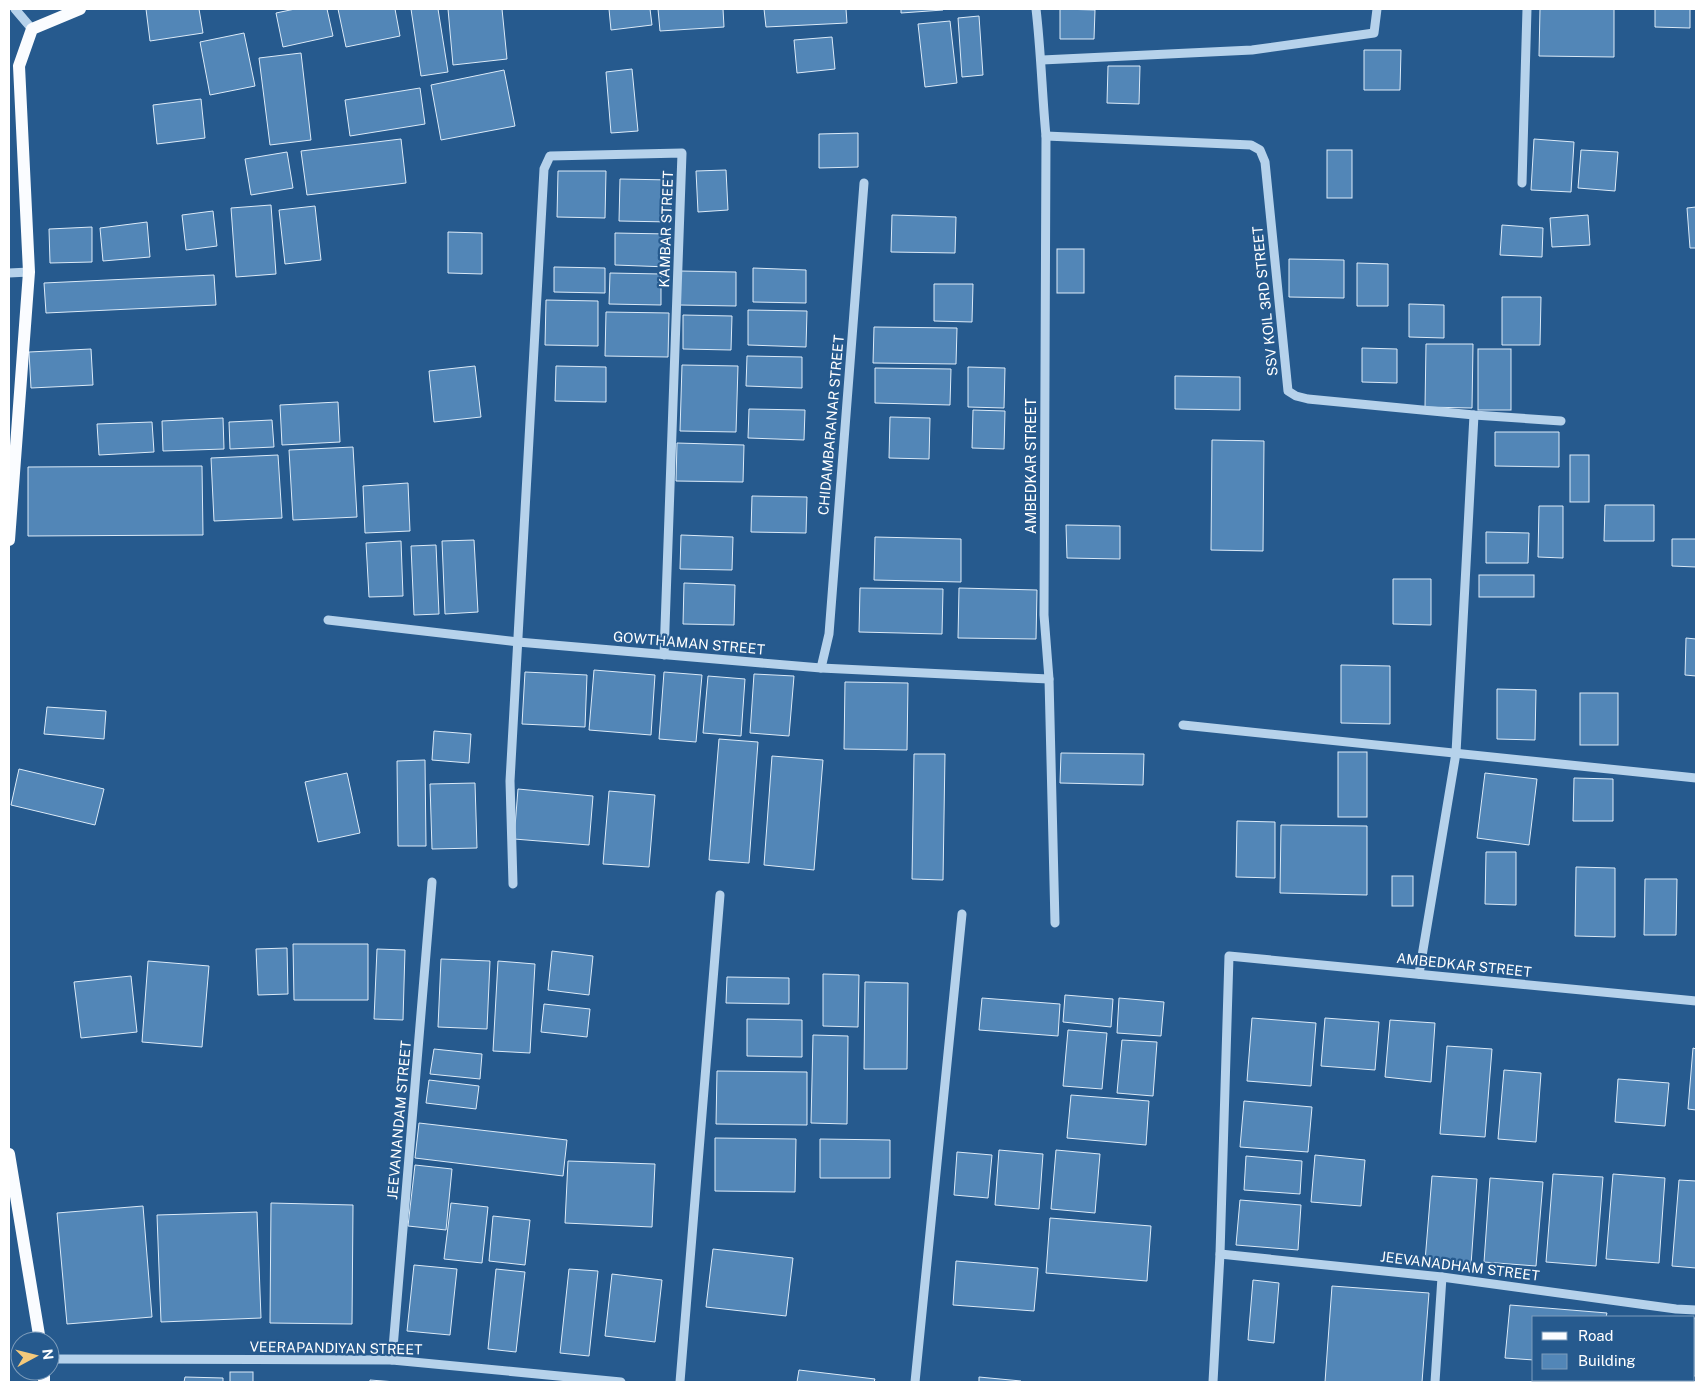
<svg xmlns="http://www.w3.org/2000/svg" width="1705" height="1391" font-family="'Public Sans',sans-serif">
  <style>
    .building { fill: #5286b7; stroke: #dbeaf8 }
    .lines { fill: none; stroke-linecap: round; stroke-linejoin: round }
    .minor { stroke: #b6d2eb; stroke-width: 9 }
    .major { stroke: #fafcff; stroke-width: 12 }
    .labels { text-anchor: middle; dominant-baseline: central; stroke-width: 4.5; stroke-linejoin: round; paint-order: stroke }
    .street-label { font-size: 14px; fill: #fff; stroke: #265a8e }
  </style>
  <rect width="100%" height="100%" fill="#265a8e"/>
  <!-- building -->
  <g class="building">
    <polygon points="146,9 199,9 203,33 150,41"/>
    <polygon points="295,9 327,9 333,36 283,47 276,13"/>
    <polygon points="338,9 395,9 400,36 346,47"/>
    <polygon points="411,9 438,9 448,72 421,76"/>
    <polygon points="448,9 502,9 507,59 453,65"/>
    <polygon points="609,9 650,9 652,25 611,30"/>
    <polygon points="658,9 723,9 724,27 660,31"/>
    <polygon points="764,9 846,9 847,23 766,27"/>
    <polygon points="901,9 943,9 943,10 901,13"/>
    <polygon points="1060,9 1095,10 1094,39 1060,39"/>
    <polygon points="1540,9 1614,9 1614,57 1539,56"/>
    <polygon points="1655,9 1690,9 1690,28 1655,27"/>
    <polygon points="979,16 983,75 962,77 958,18"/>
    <polygon points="950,21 957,83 925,87 918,24"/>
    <polygon points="244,33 255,86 210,95 200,42"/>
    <polygon points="832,37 835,69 797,73 794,40"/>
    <polygon points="1364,50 1401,50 1400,90 1364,90"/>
    <polygon points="301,53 311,140 270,145 259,58"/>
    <polygon points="1108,66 1140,66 1139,104 1107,103"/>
    <polygon points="632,69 638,131 611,133 606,72"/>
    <polygon points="504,70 515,126 441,140 431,85"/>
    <polygon points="420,88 425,124 350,136 345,100"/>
    <polygon points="201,99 205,138 157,144 153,105"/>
    <polygon points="858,133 858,167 819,168 819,134"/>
    <polygon points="401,139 406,183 307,195 301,151"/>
    <polygon points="1534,139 1574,142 1571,192 1531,190"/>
    <rect x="1327" y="150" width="25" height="48"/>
    <polygon points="1581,150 1618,152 1615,191 1578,188"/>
    <polygon points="287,152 293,188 251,195 245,159"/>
    <polygon points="726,170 728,210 698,212 696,171"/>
    <polygon points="558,171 606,171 605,218 557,217"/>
    <polygon points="620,179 671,180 670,222 619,221"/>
    <polygon points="271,205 276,274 236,277 231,208"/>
    <polygon points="315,206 321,260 285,264 279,210"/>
    <polygon points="1696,207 1696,248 1690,248 1687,208"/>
    <polygon points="213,211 217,246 186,250 182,215"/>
    <polygon points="892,215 956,217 955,253 891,252"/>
    <polygon points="1588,215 1590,245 1552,247 1550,218"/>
    <polygon points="147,222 150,257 103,261 100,228"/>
    <polygon points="1502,225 1543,228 1542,257 1500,255"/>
    <polygon points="92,227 92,262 50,263 49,229"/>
    <polygon points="448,232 482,233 482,274 448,273"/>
    <polygon points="615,233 668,234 668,267 615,265"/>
    <rect x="1057" y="249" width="27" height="44"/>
    <polygon points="1289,259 1344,260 1344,298 1289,297"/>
    <polygon points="1357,263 1388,264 1388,306 1357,306"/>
    <polygon points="554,267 605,268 605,293 554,292"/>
    <polygon points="753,268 806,270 806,303 753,302"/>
    <polygon points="680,271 736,272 736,306 679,305"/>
    <polygon points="610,273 661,274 661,305 609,304"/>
    <polygon points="214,275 216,305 46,313 44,283"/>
    <polygon points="934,284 973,284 972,322 934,321"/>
    <polygon points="1502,297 1541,297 1540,345 1502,345"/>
    <polygon points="546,300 598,301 598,346 545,345"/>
    <polygon points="1409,304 1444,305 1444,338 1409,337"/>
    <polygon points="748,310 807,311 806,347 748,345"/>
    <polygon points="606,312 669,313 668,357 605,356"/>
    <polygon points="683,315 732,316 731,350 683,349"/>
    <polygon points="874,327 957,328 956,364 873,363"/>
    <polygon points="1426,344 1473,344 1472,408 1425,407"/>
    <polygon points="1362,348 1397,349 1397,383 1362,382"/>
    <polygon points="91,349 93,385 31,388 29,352"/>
    <rect x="1478" y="349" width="33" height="61"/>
    <polygon points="747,356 802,357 802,388 746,386"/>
    <polygon points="682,365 738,366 736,432 680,431"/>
    <polygon points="475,366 481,417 434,422 429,371"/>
    <polygon points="556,366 606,367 606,402 555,401"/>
    <polygon points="968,367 1005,368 1004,408 968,407"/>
    <polygon points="875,368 951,369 950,405 875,403"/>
    <polygon points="1175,376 1240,377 1240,410 1175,409"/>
    <polygon points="338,402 340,442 282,445 280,405"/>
    <polygon points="749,409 805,410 804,440 748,438"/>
    <polygon points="973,410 1005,411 1004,449 972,448"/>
    <polygon points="890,417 930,418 929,459 889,458"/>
    <polygon points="223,418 224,449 163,451 162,421"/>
    <polygon points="272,420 274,447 230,449 229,422"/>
    <polygon points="152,422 154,452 99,455 97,424"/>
    <polygon points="1495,432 1559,432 1559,467 1495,466"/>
    <polygon points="1212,440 1264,441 1263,551 1211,550"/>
    <polygon points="677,443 744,445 743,482 676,481"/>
    <polygon points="353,447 357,517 293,520 289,450"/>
    <polygon points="278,455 282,518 214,521 211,458"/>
    <rect x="1570" y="455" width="19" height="47"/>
    <polygon points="202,466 203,535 28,536 28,467"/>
    <polygon points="408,483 410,531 365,533 363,486"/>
    <polygon points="752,496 807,497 806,533 751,532"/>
    <polygon points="1605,505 1654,505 1654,541 1604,541"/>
    <polygon points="1539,506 1563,506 1563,558 1538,557"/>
    <polygon points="1066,525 1120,526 1120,559 1067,558"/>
    <polygon points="1486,532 1529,533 1528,563 1486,563"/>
    <polygon points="681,535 733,537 732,570 680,569"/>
    <polygon points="875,537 961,539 961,582 874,580"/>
    <polygon points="1672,539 1696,539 1696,567 1672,566"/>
    <polygon points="474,540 478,612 445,614 442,541"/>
    <polygon points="401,541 403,596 369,597 366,543"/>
    <polygon points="436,545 439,614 414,615 411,546"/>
    <rect x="1479" y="575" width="55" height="22"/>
    <polygon points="1393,579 1431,579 1431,625 1393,624"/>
    <polygon points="684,583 735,585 734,625 683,624"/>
    <polygon points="860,588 943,589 942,634 859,632"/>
    <polygon points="959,588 1037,590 1036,639 958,638"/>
    <polygon points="1686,638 1696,639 1696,676 1685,675"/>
    <polygon points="1341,665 1390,666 1390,724 1341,723"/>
    <polygon points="594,670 655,675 651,735 589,730"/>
    <polygon points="525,672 587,675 585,727 522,724"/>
    <polygon points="664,672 702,675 696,742 659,739"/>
    <polygon points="754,674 794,676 789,736 750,733"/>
    <polygon points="708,676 745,679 741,736 703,733"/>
    <polygon points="845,682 908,683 907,750 844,749"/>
    <polygon points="1497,689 1536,690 1535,740 1497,739"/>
    <rect x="1580" y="693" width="38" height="52"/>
    <polygon points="47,707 106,711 104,739 44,734"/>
    <polygon points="434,731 471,734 469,763 432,760"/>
    <polygon points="719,739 758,742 749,863 709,860"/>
    <rect x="1338" y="752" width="29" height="65"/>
    <polygon points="1061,753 1144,754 1143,785 1060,783"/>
    <polygon points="914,754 945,754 943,880 912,879"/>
    <polygon points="772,756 823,760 814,870 764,865"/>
    <polygon points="425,760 426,846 398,846 397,761"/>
    <polygon points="19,769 104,789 95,825 11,805"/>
    <polygon points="347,773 360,833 318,842 305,782"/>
    <polygon points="1485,773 1537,779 1529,845 1477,838"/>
    <polygon points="1574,778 1613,779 1613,821 1573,821"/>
    <polygon points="475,783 477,848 432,849 430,784"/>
    <polygon points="518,789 593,796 589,845 514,839"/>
    <polygon points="609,791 655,795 649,867 603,864"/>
    <polygon points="1237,821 1275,822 1275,878 1236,877"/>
    <polygon points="1281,825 1367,826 1367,895 1280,893"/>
    <polygon points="1486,852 1516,852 1516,905 1485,904"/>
    <polygon points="1576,867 1615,868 1615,937 1575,936"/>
    <rect x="1392" y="876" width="21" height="30"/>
    <polygon points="1645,879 1677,879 1676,935 1644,935"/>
    <polygon points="293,944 368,944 368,1000 294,1000"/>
    <polygon points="287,948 288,994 258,995 256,949"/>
    <polygon points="377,949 405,950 403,1020 374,1019"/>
    <polygon points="552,951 593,956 589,995 548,990"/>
    <polygon points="441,959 490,961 487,1029 438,1027"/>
    <polygon points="148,961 209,966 202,1047 142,1042"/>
    <polygon points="498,961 535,964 530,1053 493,1051"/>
    <polygon points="823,974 859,975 858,1027 823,1026"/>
    <polygon points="131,976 137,1032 81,1038 74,982"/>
    <polygon points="727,977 789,978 789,1004 726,1003"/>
    <polygon points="865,982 908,983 907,1069 864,1069"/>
    <polygon points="1065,995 1113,999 1111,1027 1063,1022"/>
    <polygon points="982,998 1060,1004 1058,1036 979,1030"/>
    <polygon points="1119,998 1164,1002 1161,1036 1117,1033"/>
    <polygon points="544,1004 590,1009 587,1037 541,1032"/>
    <polygon points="1252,1018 1316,1023 1311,1086 1247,1081"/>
    <polygon points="1325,1018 1379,1022 1375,1070 1321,1066"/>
    <polygon points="747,1019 802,1020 802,1057 747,1056"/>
    <polygon points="1390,1020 1435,1023 1431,1082 1385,1077"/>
    <polygon points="1068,1030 1107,1033 1102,1089 1063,1086"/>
    <polygon points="813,1035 848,1036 847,1124 811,1123"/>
    <polygon points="1122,1040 1157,1042 1153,1096 1117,1093"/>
    <polygon points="1447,1046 1492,1049 1485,1137 1440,1134"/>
    <polygon points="1693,1048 1696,1049 1696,1110 1688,1109"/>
    <polygon points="434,1049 482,1054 480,1079 430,1074"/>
    <polygon points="1504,1070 1541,1073 1536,1142 1498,1139"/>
    <polygon points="717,1071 807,1072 807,1125 716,1124"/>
    <polygon points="1618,1079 1669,1083 1665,1126 1615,1122"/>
    <polygon points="429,1080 479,1086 476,1109 426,1103"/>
    <polygon points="1071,1095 1149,1101 1146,1145 1067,1138"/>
    <polygon points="1244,1101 1312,1107 1308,1152 1240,1147"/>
    <polygon points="419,1123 567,1140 563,1176 415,1158"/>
    <polygon points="715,1138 796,1139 795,1192 715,1191"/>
    <polygon points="820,1139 890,1140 890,1178 820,1178"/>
    <polygon points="999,1150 1043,1154 1039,1209 995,1205"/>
    <polygon points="1056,1150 1100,1154 1095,1213 1051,1209"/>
    <polygon points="957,1152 992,1155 988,1198 954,1195"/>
    <polygon points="1315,1155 1365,1160 1361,1206 1311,1202"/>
    <polygon points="1246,1156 1302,1161 1300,1194 1244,1190"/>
    <polygon points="568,1161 655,1164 652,1227 565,1223"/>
    <polygon points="415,1165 452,1169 446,1230 408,1226"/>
    <polygon points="1553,1174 1603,1177 1596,1266 1546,1262"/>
    <polygon points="1613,1174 1665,1178 1659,1263 1606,1259"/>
    <polygon points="1432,1176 1477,1179 1471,1265 1425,1261"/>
    <polygon points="1490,1178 1543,1182 1536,1266 1484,1262"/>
    <polygon points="1679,1180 1696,1181 1696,1268 1672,1266"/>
    <polygon points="1240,1200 1301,1205 1298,1250 1236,1245"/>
    <polygon points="271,1203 353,1205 352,1324 270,1323"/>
    <polygon points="451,1203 488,1207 482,1263 444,1259"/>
    <polygon points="143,1206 152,1317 67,1324 57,1213"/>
    <polygon points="257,1212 261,1318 161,1322 157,1215"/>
    <polygon points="493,1216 530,1220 525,1265 489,1261"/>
    <polygon points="1050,1218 1151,1226 1147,1281 1046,1273"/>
    <polygon points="713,1249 793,1258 786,1316 706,1307"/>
    <polygon points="956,1261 1038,1268 1034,1311 953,1305"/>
    <polygon points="414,1265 457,1269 450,1335 407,1331"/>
    <polygon points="496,1269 525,1272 516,1352 488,1349"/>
    <polygon points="569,1269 598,1271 589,1356 560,1353"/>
    <polygon points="612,1274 662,1280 655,1342 605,1336"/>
    <polygon points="1253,1280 1279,1283 1274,1343 1248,1340"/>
    <polygon points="1332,1286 1429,1293 1422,1382 1325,1382"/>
    <polygon points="1510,1305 1607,1313 1606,1317 1534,1317 1534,1360 1505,1358"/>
    <rect x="1694" y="1318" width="2" height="58"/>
    <polygon points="799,1370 875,1379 874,1382 797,1382"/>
    <rect x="230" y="1372" width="23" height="10"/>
    <polygon points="185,1377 223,1378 223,1382 184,1382"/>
    <polygon points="979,1377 1021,1381 1021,1382 979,1382"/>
    <polygon points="370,1380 396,1382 370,1382"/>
  </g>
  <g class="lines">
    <!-- minor -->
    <g class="minor">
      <polyline points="15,9 32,29"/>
      <path d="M1036,9C1041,51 1042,94 1046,136L1044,615L1049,679L1055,923"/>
      <polyline points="1042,60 1252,50 1374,33 1377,9"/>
      <polyline points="1046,136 1251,145 1260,150 1265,162 1288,391 1296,396 1308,399 1474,415 1561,421"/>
      <polyline points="1522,183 1527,9"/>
      <polyline points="9,273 29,272"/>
      <polyline points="328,620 518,642 821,668 1049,679"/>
      <polyline points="821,668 829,634 864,183"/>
      <polyline points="1183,725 1696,778"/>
      <polyline points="513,884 510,781 544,169 550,156 682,153 664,655"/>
      <polyline points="1419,974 1456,753 1474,415"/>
      <polyline points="1220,1254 1442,1277 1676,1309 1696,1310"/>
      <polyline points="50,1359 392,1360 621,1382"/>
      <polyline points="392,1360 432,882"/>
      <polyline points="680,1382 720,895"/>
      <polyline points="915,1382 962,914"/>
      <polyline points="1213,1382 1220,1254 1229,956 1696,1001"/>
      <polyline points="1435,1382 1442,1277"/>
      <polyline points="1670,1382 1670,1380"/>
    </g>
    <!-- major -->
    <g class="major">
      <polyline points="9,540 29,272 19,66 32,29 80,9"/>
      <polyline points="9,1154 40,1341"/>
      <polyline points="44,1371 44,1382"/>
    </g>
  </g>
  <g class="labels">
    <!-- street labels -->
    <g class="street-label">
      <text transform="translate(666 229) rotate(-88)">KAMBAR STREET</text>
      <text transform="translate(1265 301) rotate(-96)">SSV KOIL 3RD STREET</text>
      <text transform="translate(831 425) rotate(-85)">CHIDAMBARANAR STREET</text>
      <text transform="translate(1031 466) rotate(-90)">AMBEDKAR STREET</text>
      <text transform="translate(689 643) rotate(5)">GOWTHAMAN STREET</text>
      <text transform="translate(1464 965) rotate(6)">AMBEDKAR STREET</text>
      <text transform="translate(399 1120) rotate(-85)">JEEVANANDAM STREET</text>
      <text transform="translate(1460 1266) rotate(7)">JEEVANADHAM STREET</text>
      <text transform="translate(336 1348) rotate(1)">VEERAPANDIYAN STREET</text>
    </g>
  </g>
  <!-- border -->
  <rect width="1705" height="1391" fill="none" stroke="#ffffff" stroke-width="20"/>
  <!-- legend -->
  <rect x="1532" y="1316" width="162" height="65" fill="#265a8e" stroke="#7d9cbb"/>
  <rect x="1542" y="1332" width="25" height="8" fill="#fafcff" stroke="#7d9cbb"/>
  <text x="1578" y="1341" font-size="15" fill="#ffffff">Road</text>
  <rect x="1542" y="1354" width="25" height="15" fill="#5286b7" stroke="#7d9cbb"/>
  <text x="1578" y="1366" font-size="15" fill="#ffffff">Building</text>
  <!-- north arrow -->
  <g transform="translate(35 1356) rotate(83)"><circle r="24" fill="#265a8e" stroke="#7d9cbb"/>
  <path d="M0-4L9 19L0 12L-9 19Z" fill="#f4c97b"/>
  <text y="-8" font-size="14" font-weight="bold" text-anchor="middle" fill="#ffffff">N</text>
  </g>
</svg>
